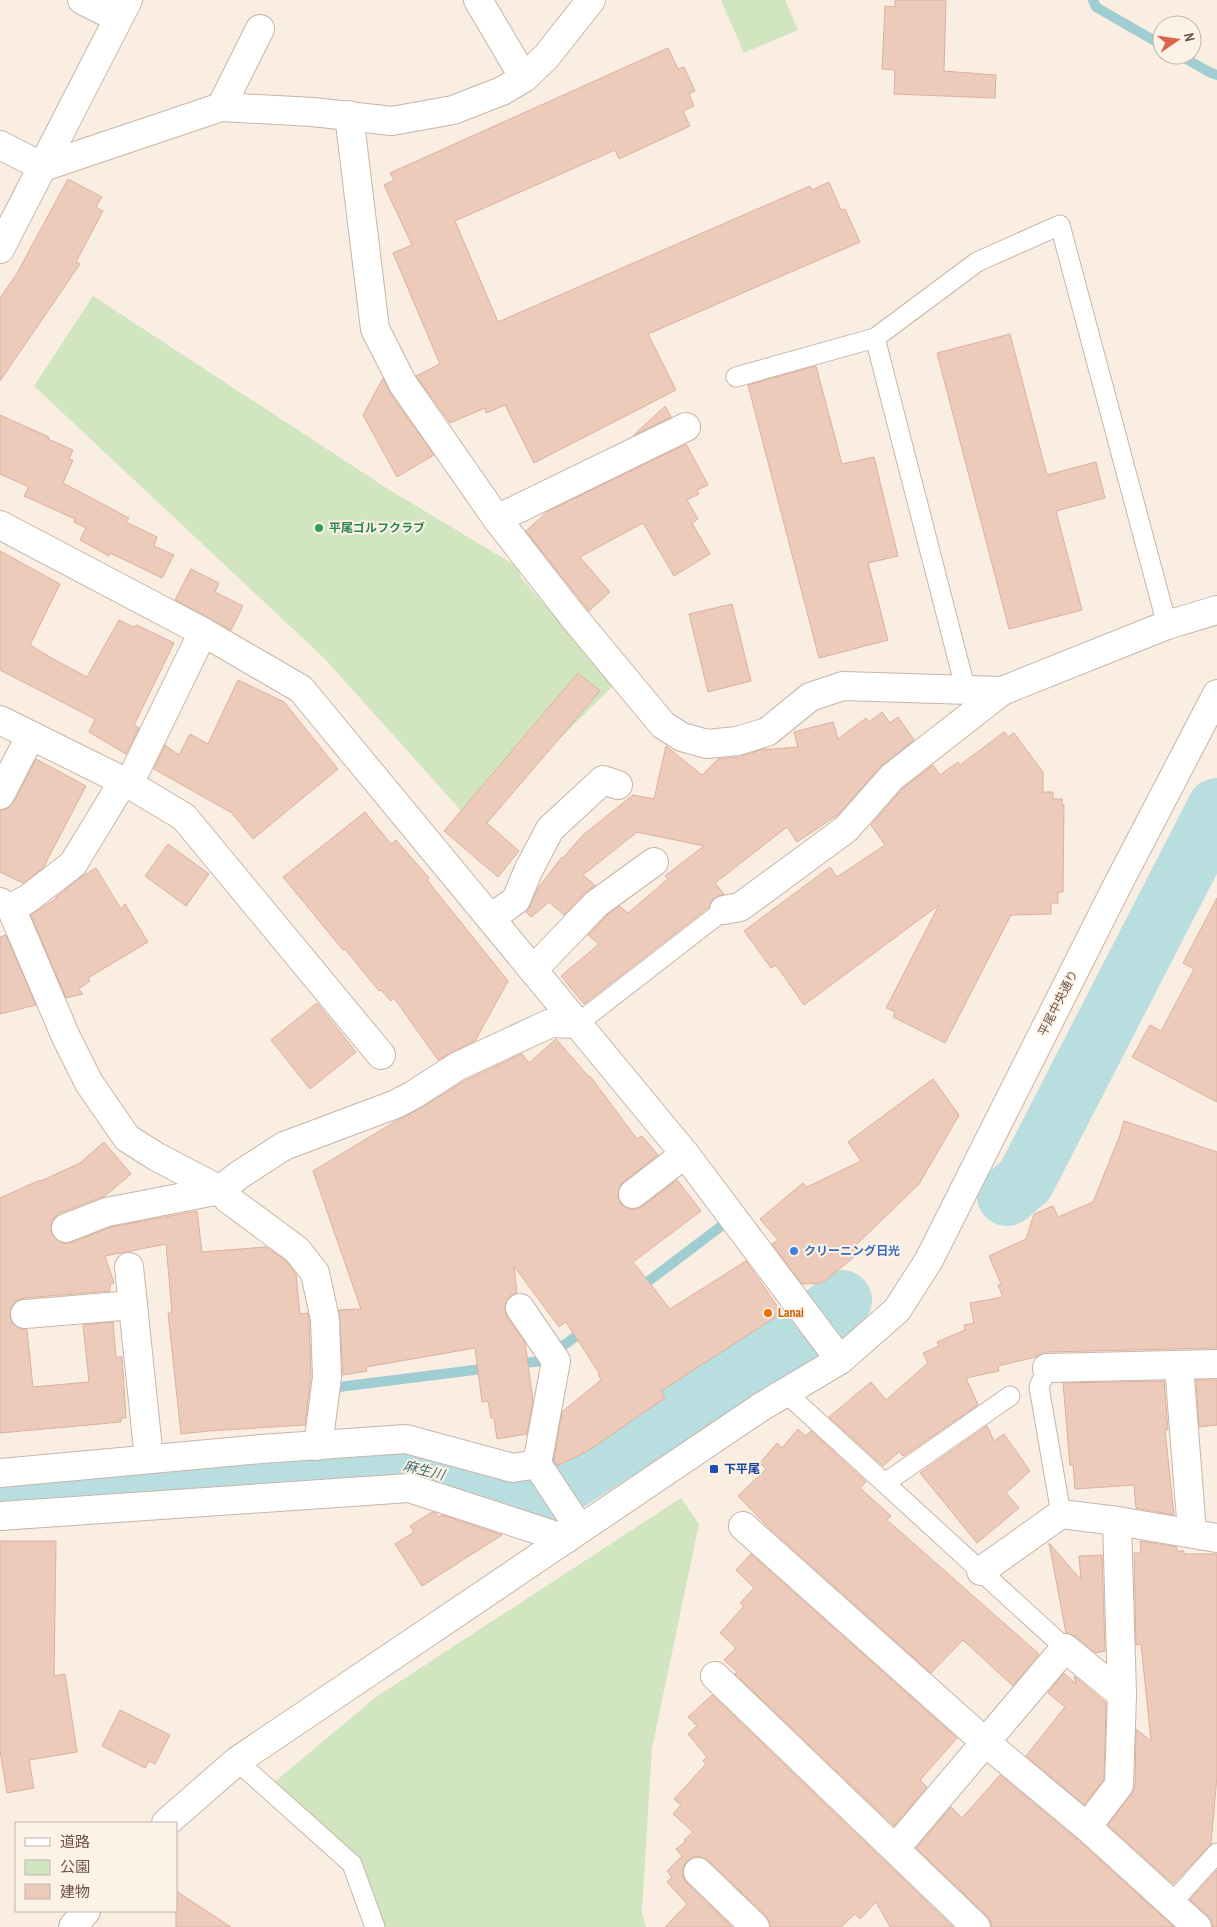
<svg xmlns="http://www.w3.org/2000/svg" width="1217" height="1927" font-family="'Archivo Narrow','Noto Sans JP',sans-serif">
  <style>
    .green { fill: #d2e5c1 }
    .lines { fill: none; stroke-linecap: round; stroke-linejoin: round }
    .stream { stroke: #9fcdd1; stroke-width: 10 }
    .river { stroke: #b8dee0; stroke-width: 60 }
    .building { fill: #eccbbb; stroke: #ddb09d }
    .service-casing { stroke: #c8b5a9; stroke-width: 21 }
    .minor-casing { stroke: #c8b5a9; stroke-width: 30 }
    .tertiary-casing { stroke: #c8b5a9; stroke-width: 30 }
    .service { stroke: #fff; stroke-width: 19 }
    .minor { stroke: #fff; stroke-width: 28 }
    .tertiary { stroke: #fff; stroke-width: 28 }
    .leisure-dot { fill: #2e9e5b; stroke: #fdf2e6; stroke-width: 2 }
    .shop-dot { fill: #3f7fe0; stroke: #fdf2e6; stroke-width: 2 }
    .food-dot { fill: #e8710a; stroke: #fdf2e6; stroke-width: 2 }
    .transit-dot { fill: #1a4fb4; stroke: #fdf2e6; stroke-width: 2 }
    .labels { text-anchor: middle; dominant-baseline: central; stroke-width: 4; stroke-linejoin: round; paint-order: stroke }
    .leisure-label { font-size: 12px; font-weight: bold; fill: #27864d; stroke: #fdf2e6; text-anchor: start }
    .street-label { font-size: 12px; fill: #6e544a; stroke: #fdf2e6 }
    .shop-label { font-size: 12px; font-weight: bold; fill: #366cbe; stroke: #fdf2e6; text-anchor: start }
    .food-label { font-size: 12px; font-weight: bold; fill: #c56008; stroke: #fdf2e6; text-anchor: start }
    .transit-label { font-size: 12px; font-weight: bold; fill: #164399; stroke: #fdf2e6; text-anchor: start }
    .water-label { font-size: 14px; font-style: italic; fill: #437479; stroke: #fdf2e6 }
  </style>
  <rect width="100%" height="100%" fill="#f9eee1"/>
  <!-- green -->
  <g class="green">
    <polygon points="721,0 785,0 798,30 744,53"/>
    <polygon points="93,296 388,489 518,567 521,578 614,685 473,824 325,659 34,386"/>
    <polygon points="681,1498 699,1524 652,1748 642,1912 646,1927 383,1927 358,1858 273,1783 376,1697"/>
  </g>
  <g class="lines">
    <!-- stream -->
    <g class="stream">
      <polyline points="1093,0 1096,7 1162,45"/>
      <polyline points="1179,55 1211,73 1217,75"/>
      <polyline points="637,1290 720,1227"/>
      <polyline points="560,1348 586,1329"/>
      <polyline points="514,1364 543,1361"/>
      <polyline points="339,1387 490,1368"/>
    </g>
    <!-- river -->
    <g class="river">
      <polyline points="1007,1196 1025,1181 1217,808"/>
      <polyline points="0,1496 404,1463 522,1499 542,1498 814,1324 842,1300"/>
    </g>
  </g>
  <!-- building -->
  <g class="building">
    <polygon points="895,0 946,0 944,71 996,75 995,98 894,94 895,70 882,69 885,6 895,7"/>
    <polygon points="668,48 678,69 684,67 695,91 689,94 694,106 683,111 690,126 619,159 615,150 455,221 498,322 810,186 812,190 829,182 841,210 845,209 860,242 648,334 676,390 534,463 505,405 486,413 485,408 450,423 416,376 440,364 393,253 412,245 384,185 394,180 390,173"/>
    <polygon points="68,179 102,197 96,207 103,211 76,262 80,264 0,381 0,298 16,275"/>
    <polygon points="1010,334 1047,475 1096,462 1105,498 1056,511 1082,610 1009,629 937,353"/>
    <polygon points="816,366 842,464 874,457 898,556 868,563 888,640 819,658 748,385"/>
    <polygon points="383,378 390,393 434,455 397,477 363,415"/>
    <polygon points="665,406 671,417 633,436"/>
    <polygon points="0,415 49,437 48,439 73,450 69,459 73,460 63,483 129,518 126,522 157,537 154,546 174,555 162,578 110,553 109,556 80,540 86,528 74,522 75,519 24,496 29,487 0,474"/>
    <polygon points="686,444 708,485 697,490 699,494 687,500 698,519 692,523 710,554 674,576 643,523 580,557 610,592 589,611 526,531 548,511"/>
    <polygon points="0,551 60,584 30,645 55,660 87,677 119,620 133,627 137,625 174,643 134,725 139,728 126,754 89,732 95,719 0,670"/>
    <polygon points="191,569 219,583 215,592 243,606 231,630 175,600"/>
    <polygon points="732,604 751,681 708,692 689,614"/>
    <polygon points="578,673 600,691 487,823 519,851 498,877 444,831"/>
    <polygon points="238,680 284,702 338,769 253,839 232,813 154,769 165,745 179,755 190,734 208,744"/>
    <polygon points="882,712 890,723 898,717 914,740 880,767 839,814 797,842 787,827 715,883 724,894 714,898 709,907 584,1004 561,976 599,944 588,935 606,916 619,906 628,913 668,879 665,876 704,846 637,832 583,875 595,885 585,893 564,915 549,902 531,917 526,912 530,906 538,888 562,857 563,858 583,835 633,795 654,799 666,746 702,775 718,759 739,757 760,750 798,747 794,732 833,722 838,739 866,718 869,722"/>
    <polygon points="1004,732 1008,737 1014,733 1043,772 1043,792 1053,792 1053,799 1062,799 1062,805 1064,805 1063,892 1058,892 1058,903 1051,903 1051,914 1011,915 945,1043 893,1017 895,1012 886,1008 939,905 804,1005 776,965 771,968 744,931 830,867 837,877 885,845 871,825 903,788 933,765 940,775 958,762 960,765"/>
    <polygon points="36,759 86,786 43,868 23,883 0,872 0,811 8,808 14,802"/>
    <polygon points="365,812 391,844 396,840 429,878 427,880 508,981 475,1041 438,1060 394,998 391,1001 381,990 379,991 345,949 343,950 283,877"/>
    <polygon points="168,844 209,874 186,906 145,876"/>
    <polygon points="96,868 121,909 125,904 148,942 88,978 90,981 79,989 83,994 66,998 31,915 57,898 55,898 84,875"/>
    <polygon points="1217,898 1217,1102 1132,1057 1150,1025 1161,1031 1194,969 1183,963"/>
    <polygon points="6,935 36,1005 0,1014 0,937"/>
    <polygon points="317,1003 356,1052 310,1089 271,1040"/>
    <polygon points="556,1039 589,1077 590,1076 637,1139 642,1136 658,1155 623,1182 619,1188 618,1197 621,1204 628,1209 636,1209 642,1207 677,1180 701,1211 633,1262 670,1309 746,1261 782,1313 661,1391 665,1398 586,1452 557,1466 554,1459 562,1412 601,1380 598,1374 599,1373 566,1322 559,1327 514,1266 517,1293 511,1295 506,1301 505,1310 507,1317 525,1342 533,1401 527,1434 497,1439 494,1418 491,1418 488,1401 482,1402 475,1348 366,1367 367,1371 343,1375 339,1310 361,1309 313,1171 396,1121 421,1108 466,1080 522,1054 529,1063"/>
    <polygon points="933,1079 959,1115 919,1184 855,1246 859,1253 822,1283 802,1284 772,1244 778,1240 760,1219 803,1183 807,1187 861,1161 848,1142"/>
    <polygon points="1124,1121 1217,1152 1217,1348 1047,1352 1036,1357 998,1366 999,1371 966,1378 978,1405 905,1455 903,1456 899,1452 883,1466 829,1417 871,1382 886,1400 928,1363 923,1353 939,1346 937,1342 965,1330 964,1325 974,1323 970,1303 1003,1297 998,1285 1001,1284 989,1256 1026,1239 1034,1214 1053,1206 1058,1217 1093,1202 1120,1135"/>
    <polygon points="104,1142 131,1174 105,1196 60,1213 54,1218 51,1225 52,1234 57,1240 63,1243 71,1243 111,1227 197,1211 202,1252 266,1247 286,1261 296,1274 300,1314 308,1313 309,1321 311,1376 305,1425 208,1431 181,1434 168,1313 172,1313 166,1244 105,1256 114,1283 110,1284 110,1291 24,1298 16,1301 11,1308 10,1316 12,1323 19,1328 27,1330 33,1387 89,1382 83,1325 113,1322 116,1357 122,1357 126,1418 121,1418 121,1422 0,1433 0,1198 40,1180 41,1181 80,1163"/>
    <polygon points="1196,1380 1217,1380 1217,1425 1199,1427"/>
    <polygon points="1164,1381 1168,1430 1165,1430 1174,1515 1136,1508 1134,1485 1075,1489 1073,1464 1070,1466 1063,1383"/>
    <polygon points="987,1426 994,1441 1004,1434 1030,1471 1006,1493 1019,1508 977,1543 920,1473"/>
    <polygon points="798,1429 805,1436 811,1431 866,1482 860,1488 891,1516 887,1520 1039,1654 1013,1686 963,1640 931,1673 768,1527 738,1496 766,1469 760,1463 777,1443 782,1448"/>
    <polygon points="432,1512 436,1513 439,1517 442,1515 502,1535 422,1586 395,1544 414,1532 410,1526"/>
    <polygon points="0,1541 56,1541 54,1676 65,1674 77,1752 29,1760 34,1788 7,1793 0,1751"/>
    <polygon points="1140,1541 1177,1547 1177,1551 1184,1551 1184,1554 1217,1554 1217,1776 1211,1844 1173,1884 1108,1825 1131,1794 1135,1786 1136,1729 1151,1741 1141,1644 1136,1645 1134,1553 1141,1553"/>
    <polygon points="1049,1543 1081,1580 1079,1556 1102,1555 1105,1651 1096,1653 1075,1636 1066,1633"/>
    <polygon points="751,1554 957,1738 920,1780 927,1787 894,1826 735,1674 737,1672 724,1660 736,1648 720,1633 744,1606 740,1603 754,1588 736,1570"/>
    <polygon points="1064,1673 1076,1684 1074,1676 1106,1703 1104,1780 1084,1805 1026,1756 1065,1707 1048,1693"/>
    <polygon points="712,1695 953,1927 890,1927 876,1902 860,1919 855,1914 841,1927 770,1927 770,1922 766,1916 709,1861 701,1857 693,1857 686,1862 683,1869 683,1877 687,1883 732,1927 665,1927 687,1904 667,1882 672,1877 667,1871 682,1856 676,1849 686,1841 684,1840 693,1832 673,1814 681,1805 674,1799 706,1764 703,1761 707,1757 688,1734 697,1726 688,1717"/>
    <polygon points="120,1710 170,1735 155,1764 149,1761 145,1768 102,1746"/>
    <polygon points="1000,1775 1077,1839 1174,1927 991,1927 991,1922 987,1916 916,1848 951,1807 962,1818"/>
    <polygon points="1217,1870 1217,1927 1212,1927 1212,1922 1208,1916 1190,1900"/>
    <polygon points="176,1891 231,1927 176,1927"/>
  </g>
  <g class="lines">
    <!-- service casing -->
    <g class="service-casing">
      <g id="service">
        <polyline points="875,338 966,691"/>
        <polyline points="736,377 875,338 977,262 1060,225 1167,625"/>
        <polyline points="577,1024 724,910"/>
        <polyline points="1047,1368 1039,1387 1061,1514"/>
        <polyline points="785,1392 1065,1648"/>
        <polyline points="885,1483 1010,1396"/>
        <polyline points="237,1761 352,1864 375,1927"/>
        <polyline points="1171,1904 1217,1853"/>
      </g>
    </g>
    <!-- minor casing -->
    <g class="minor-casing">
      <g id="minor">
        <polyline points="82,0 118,18"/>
        <polyline points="478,0 524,78"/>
        <polyline points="221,107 260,29"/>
        <polyline points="349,115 375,329 403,384 497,519 571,614 663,725 682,737 707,744 737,741 767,732 810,697 843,686 1002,691 1167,625 1217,610"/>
        <polyline points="0,145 43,167 221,107 313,112 392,121 453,110 502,91 524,78 546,57 591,0"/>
        <polyline points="0,249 128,0"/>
        <polyline points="497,519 686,427"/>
        <polyline points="0,525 203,632 301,689 685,1154 840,1360"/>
        <polyline points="0,720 129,784 184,817 381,1055"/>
        <polyline points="0,795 31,735"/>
        <polyline points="0,902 11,908 66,1037 89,1083 127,1138 157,1157 220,1190 228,1199 297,1250 315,1273 325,1319 327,1377 318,1446"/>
        <polyline points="11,908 29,898 73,864 118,790 129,784 203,632"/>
        <polyline points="724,910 740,907 846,829 892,777 1002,691"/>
        <polyline points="491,918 516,900 528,871 550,829 603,780 618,785"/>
        <polyline points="533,970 596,904 654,862"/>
        <polyline points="633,1194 685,1154"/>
        <polyline points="66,1228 107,1212 220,1190 239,1175 284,1146 396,1104 413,1095 458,1066 551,1023 577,1024"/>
        <polyline points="129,1267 133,1305"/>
        <polyline points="520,1308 556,1361 537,1464"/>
        <polyline points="25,1314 133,1305 149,1459"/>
        <polyline points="1179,1366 1192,1532"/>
        <polyline points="1047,1368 1217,1364"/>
        <polyline points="0,1473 261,1449 406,1439 513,1468 537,1464 580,1529"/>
        <polyline points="0,1516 409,1488 566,1539"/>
        <polyline points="743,1526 985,1742 1087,1827 1197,1927"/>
        <polyline points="981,1571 1061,1514 1117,1521 1217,1538"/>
        <polyline points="715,1676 976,1927"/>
        <polyline points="1087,1827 1119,1785 1122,1695"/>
        <polyline points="895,1849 1065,1648 1122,1695 1117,1521"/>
        <polyline points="698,1872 755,1927"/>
      </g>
    </g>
    <!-- tertiary casing -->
    <g class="tertiary-casing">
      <g id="tertiary">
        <polyline points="166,1823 237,1761 761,1407 840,1360 897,1310 929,1260 1117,886 1217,694"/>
        <polyline points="73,1927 86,1911"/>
      </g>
    </g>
    <!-- service -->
    <use href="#service" class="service"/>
    <!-- minor -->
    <use href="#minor" class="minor"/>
    <!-- tertiary -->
    <use href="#tertiary" class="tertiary"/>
  </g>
  <!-- markers -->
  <circle class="leisure-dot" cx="319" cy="528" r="5"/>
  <circle class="shop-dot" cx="794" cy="1251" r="5"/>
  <circle class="food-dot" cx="768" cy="1313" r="5"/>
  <rect class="transit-dot" x="709" y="1464" width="10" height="10" rx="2.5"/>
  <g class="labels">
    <!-- leisure labels -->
    <g class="leisure-label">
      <text x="329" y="528">平尾ゴルフクラブ</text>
    </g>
    <!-- street labels -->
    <g class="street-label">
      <text transform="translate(1058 1003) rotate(-63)">平尾中央通り</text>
    </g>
    <!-- shop labels -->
    <g class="shop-label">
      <text x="804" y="1251">クリーニング日光</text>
    </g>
    <!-- food labels -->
    <g class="food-label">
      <text x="778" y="1313">Lanai</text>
    </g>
    <!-- transit labels -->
    <g class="transit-label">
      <text x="724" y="1469">下平尾</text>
    </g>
    <!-- water labels -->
    <g class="water-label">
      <text transform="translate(424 1470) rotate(14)">麻生川</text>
    </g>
  </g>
  <!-- legend -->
  <rect x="15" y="1822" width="162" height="90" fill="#fdf2e6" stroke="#c4b3a8"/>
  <rect x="25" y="1838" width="25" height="8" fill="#ffffff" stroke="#c4b3a8"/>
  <text x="60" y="1847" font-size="15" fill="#6e544a">道路</text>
  <rect x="25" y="1860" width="25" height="15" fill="#d2e5c1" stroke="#c4b3a8"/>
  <text x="60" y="1872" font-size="15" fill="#6e544a">公園</text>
  <rect x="25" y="1884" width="25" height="15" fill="#eccbbb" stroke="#c4b3a8"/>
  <text x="60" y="1897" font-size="15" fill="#6e544a">建物</text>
  <!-- north arrow -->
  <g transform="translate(1177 40) rotate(77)"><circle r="24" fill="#fdf2e6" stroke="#c4b3a8"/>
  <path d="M0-4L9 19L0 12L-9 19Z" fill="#d96450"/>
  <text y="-8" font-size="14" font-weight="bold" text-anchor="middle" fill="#6e544a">N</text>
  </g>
</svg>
